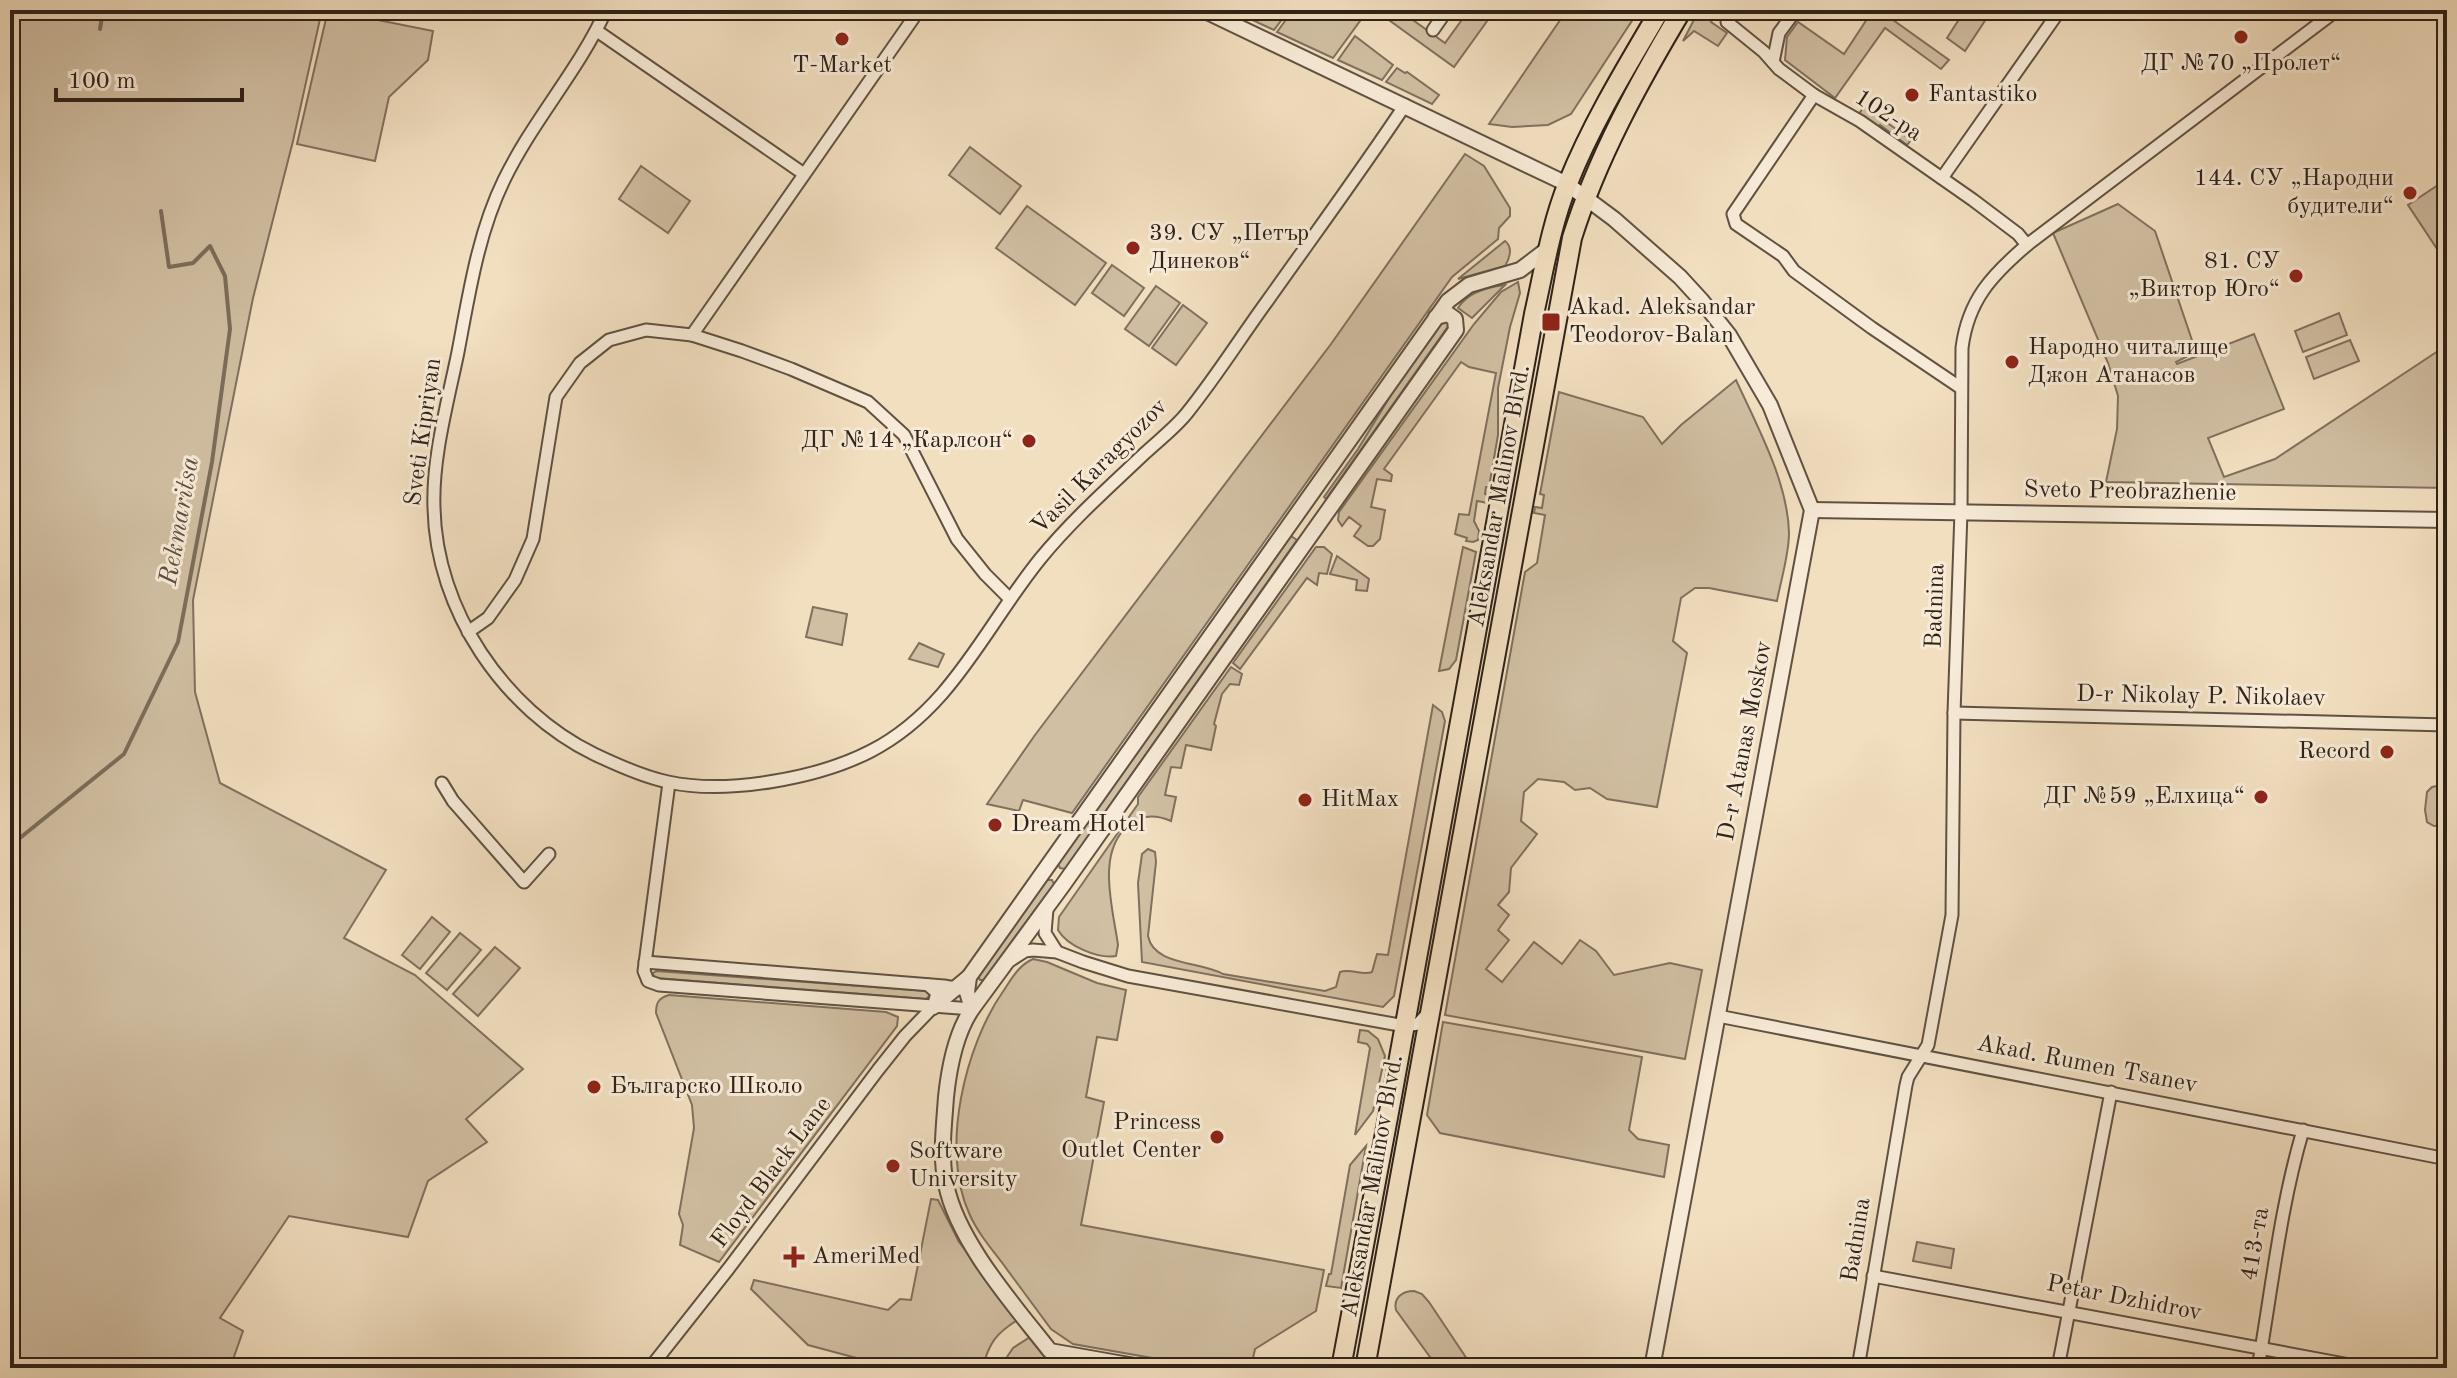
<svg xmlns="http://www.w3.org/2000/svg" width="2457" height="1378" font-family="'Old Standard TT',serif">
  <style>
    .green { fill: #d1bfa3; stroke: #80705e; stroke-width: 2 }
    .lines { fill: none; stroke-linecap: round; stroke-linejoin: round }
    .stream { stroke: #7c6d5b; stroke-width: 4 }
    .minor-casing { stroke: #605142; stroke-width: 15 }
    .tertiary-casing { stroke: #605142; stroke-width: 18 }
    .primary-casing { stroke: #2f2218; stroke-width: 22 }
    .minor { stroke: #f7ead6; stroke-width: 11 }
    .tertiary { stroke: #f7ead6; stroke-width: 14 }
    .primary { stroke: #f2dfc0; stroke-width: 18 }
    .poi-dot { fill: #8f2418; stroke: #f7ead6; stroke-width: 3 }
    .labels { text-anchor: middle; dominant-baseline: central; stroke-width: 6; stroke-linejoin: round; paint-order: stroke }
    .poi-label { font-size: 24px; fill: #2f2218; stroke: #f7ead6; text-anchor: start }
    .street-label { font-size: 24px; fill: #2f2218; stroke: #f7ead6 }
    .water-label { font-size: 26px; font-style: italic; fill: #5c4e3f; stroke: #f7ead6 }
  </style>
  <rect width="100%" height="100%" fill="#f2dfc0"/>
  <filter id="stains"><feTurbulence type="fractalNoise" baseFrequency=".0025" numOctaves="4"/><feColorMatrix values="0 0 0 0 .2 0 0 0 0 .09 0 0 0 0 .02 0 0 0 .5 -.17"/></filter>
  <radialGradient id="worn" r=".72"><stop offset=".6" stop-color="#630" stop-opacity="0"/><stop offset="1" stop-color="#630" stop-opacity=".3"/></radialGradient>
  <!-- green -->
  <g class="green">
    <polygon points="10,10 322,10 293,141 253,298 193,600 195,692 220,783 386,870 344,938 415,975 523,1069 466,1119 487,1142 428,1181 408,1237 289,1216 220,1318 243,1331 230,1368 10,1368"/>
    <polygon points="328,10 433,31 428,60 389,97 375,161 297,144"/>
    <polygon points="1231,10 1289,10 1274,30"/>
    <polygon points="1293,10 1368,10 1333,58 1277,32"/>
    <polygon points="1375,10 1399,10 1445,43 1469,10 1495,10 1454,67"/>
    <polygon points="1567,10 1639,10 1571,114 1548,125 1512,127 1489,124"/>
    <polygon points="1699,10 1719,10 1711,22 1727,33 1718,46 1694,31 1683,41"/>
    <polygon points="1873,10 1879,10 1949,60 1941,69 1885,28 1835,98 1785,60 1787,37 1798,22 1844,54"/>
    <polygon points="1965,10 1992,10 1965,51 1947,38"/>
    <polygon points="1355,36 1393,65 1382,80 1338,60"/>
    <polygon points="1397,68 1405,73 1407,72 1439,95 1432,104 1386,82"/>
    <polygon points="1864,106 1911,140 1907,145 1880,125 1877,127 1859,114"/>
    <polygon points="970,147 1021,186 1000,214 949,175"/>
    <polygon points="1465,154 1484,166 1510,208 1510,216 1499,228 1498,239 1452,277 1072,813 1023,800 1019,811 987,804 1035,735 1331,344"/>
    <polygon points="641,166 690,201 668,233 619,199"/>
    <polygon points="2447,179 2447,264 2408,205"/>
    <polygon points="2118,204 2155,231 2196,352 2176,362 2177,364 2254,334 2284,409 2208,438 2224,477 2275,459 2447,345 2447,488 2106,482 2117,429 2118,396 2108,363 2053,233"/>
    <polygon points="1027,206 1106,263 1075,305 996,248"/>
    <path d="M1505,241C1513,247 1510,258 1505,266L1458,279Z"/>
    <polygon points="1112,265 1144,288 1124,316 1092,293"/>
    <polygon points="1518,282 1520,293 1510,327 1498,388 1498,435 1489,487 1486,487 1485,494 1489,496 1488,503 1477,501 1474,521 1479,531 1478,540 1473,542 1466,541 1467,538 1455,534 1459,514 1469,515 1496,373 1469,367 1461,362 1384,469 1392,475 1391,481 1377,479 1371,507 1385,510 1380,539 1373,546 1368,546 1354,536 1361,526 1349,517 1342,526 1338,520 1339,512 1474,324 1501,292"/>
    <path d="M1505,285L1472,318L1458,308C1467,293 1488,287 1505,285Z"/>
    <polygon points="1156,286 1180,303 1149,346 1125,329"/>
    <polygon points="1183,305 1207,323 1176,365 1152,348"/>
    <polygon points="2339,313 2347,335 2303,352 2295,331"/>
    <polygon points="1443,321 1448,321 1449,325 1326,499 1324,497 1358,449 1391,395"/>
    <polygon points="2350,340 2359,361 2314,379 2306,357"/>
    <path d="M1736,380C1757,426 1788,482 1789,533C1789,555 1781,579 1777,601L1709,588H1695L1681,598L1673,641L1687,653L1657,807L1607,799L1590,788L1575,790L1564,782L1538,779L1524,792L1521,821L1537,834L1511,868L1509,892L1498,905L1509,915L1498,930L1509,940L1486,969L1502,982L1534,942L1562,964L1580,940L1596,951L1614,975L1670,963L1702,970L1685,1059L1445,1015L1525,572L1537,563L1545,515L1534,513L1535,507L1542,508L1544,495L1540,494L1559,392L1643,417L1662,444L1681,425Z"/>
    <polygon points="1291,536 1297,540 1065,869 1060,868 1058,864"/>
    <polygon points="1316,547 1324,547 1332,554 1327,574 1319,573 1317,585 1307,578 1240,669 1233,663"/>
    <polygon points="1463,547 1476,552 1456,660 1449,669 1439,671"/>
    <polygon points="1337,556 1369,579 1367,591 1356,590 1357,580 1330,574"/>
    <polygon points="813,607 847,614 842,645 806,637"/>
    <polygon points="919,643 944,654 938,667 909,659"/>
    <path d="M1231,667L1242,674L1239,685L1230,684L1222,694L1214,724L1216,726L1211,750L1186,745L1181,768L1171,767L1165,795L1176,797L1171,821C1157,815 1143,814 1130,824C1095,851 1113,908 1118,945L1116,956C1098,959 1067,946 1058,930L1059,917L1138,804V797Z"/>
    <path d="M1433,705L1442,712L1445,721L1394,996L1383,1007L1142,962L1138,883L1142,854L1148,849L1155,852L1156,862L1148,936C1154,966 1200,961 1223,974L1325,991L1336,987L1340,972C1351,968 1362,976 1372,972L1377,954L1388,955Z"/>
    <polygon points="2447,784 2447,825 2434,826 2427,822 2425,810 2427,792 2432,787"/>
    <polygon points="1047,880 1052,880 1054,884 984,980 980,980 978,975"/>
    <polygon points="432,917 450,932 420,969 402,955"/>
    <polygon points="460,933 481,950 447,990 426,973"/>
    <polygon points="495,947 520,968 478,1016 453,994"/>
    <path d="M1033,959L1047,962L1097,983L1126,990L1117,1040L1097,1037L1086,1097L1104,1102L1081,1225L1324,1270L1316,1311L1255,1349L1251,1368H1209L1073,1344L1051,1329C1035,1307 1019,1286 1003,1264C991,1248 977,1232 969,1213C940,1149 965,1045 1004,990C1012,978 1019,965 1033,959Z"/>
    <polygon points="656,971 927,991 930,995 926,999 656,978 652,974"/>
    <path d="M669,995L886,1012L898,1017L897,1026L719,1262L680,1245L683,1225L679,1214L694,1128L692,1105L656,1013C656,1002 659,998 669,995Z"/>
    <polygon points="1443,1022 1642,1057 1629,1130 1638,1139 1669,1145 1664,1177 1440,1133 1427,1115"/>
    <polygon points="1360,1030 1368,1031 1378,1039 1385,1056 1373,1111 1355,1135 1370,1048 1367,1044 1358,1042"/>
    <polygon points="1366,1146 1341,1288 1326,1286 1329,1274 1331,1274 1350,1165"/>
    <path d="M931,1199L938,1200L959,1242L1019,1319C995,1334 990,1342 982,1368H894L808,1345L751,1289L754,1280L888,1310L900,1299L911,1300Z"/>
    <polygon points="1917,1242 1954,1249 1951,1268 1913,1261"/>
    <path d="M1414,1291L1422,1294L1429,1302L1473,1368H1438L1396,1310C1393,1298 1402,1291 1414,1291Z"/>
    <polygon points="1030,1337 1053,1368 1005,1368 1003,1363 1013,1348"/>
  </g>
  <g class="lines">
    <!-- stream -->
    <g class="stream">
      <polyline points="100,29 103,10"/>
      <polyline points="10,846 124,754 178,642 212,462 230,329 225,276 210,246 193,263 169,267 161,211"/>
    </g>
    <!-- minor casing -->
    <g class="minor-casing">
      <g id="minor">
        <path d="M606,10C579,70 533,120 504,180C478,233 469,294 458,352C448,401 432,458 434,508C436,610 504,710 594,754C617,765 644,777 668,782C727,795 819,778 871,751C952,709 985,627 1040,559C1071,521 1108,488 1144,454C1159,440 1175,428 1187,413C1216,377 1241,337 1268,300C1314,235 1361,171 1405,105"/>
        <polyline points="1727,22 1764,52 1779,69 1814,95 1860,121 1973,200 2018,234 2027,245"/>
        <polyline points="1433,30 1447,10"/>
        <polyline points="597,31 804,174"/>
        <polyline points="1773,62 1779,33 1796,10"/>
        <polyline points="1814,95 1733,214 1736,224 1783,256 1794,271 1872,328 1961,388"/>
        <polyline points="1942,178 2060,10"/>
        <polyline points="692,335 919,10"/>
        <polyline points="468,632 488,618 515,580 533,539 556,397 580,363 609,340 646,330 692,335 742,351 791,369 868,402 904,435 957,539 985,574 1010,599"/>
        <polyline points="1954,713 2447,725"/>
        <polyline points="442,783 453,801 524,882 549,854"/>
        <polyline points="669,783 644,971 648,981 659,985 972,1009"/>
        <polyline points="1047,909 1045,933 1057,952"/>
        <polyline points="1011,960 1025,951 1033,950 1057,952 1083,962 1128,976 1405,1026 1418,1024 1429,1012"/>
        <polyline points="645,962 944,986 961,989"/>
        <polyline points="1718,1016 2447,1159"/>
        <polyline points="1873,1276 2366,1368"/>
        <polyline points="650,1368 729,1268 878,1070 905,1036 933,1007 937,993 928,985"/>
        <path d="M1858,1368L1906,1085L1908,1077L1928,1045L1952,915L1954,713L1961,512L1962,348C1968,300 1992,275 2027,245L2337,10"/>
        <polyline points="2058,1368 2111,1092"/>
        <path d="M2258,1368C2272,1288 2280,1208 2303,1130"/>
      </g>
    </g>
    <!-- tertiary casing -->
    <g class="tertiary-casing">
      <g id="tertiary">
        <polyline points="1203,10 1567,184 1614,219 1680,277 1702,301 1729,335 1770,405 1812,510 1652,1368"/>
        <polyline points="1812,510 2447,520"/>
        <polyline points="933,1007 969,977"/>
        <polyline points="972,1009 967,992 969,977 1448,301 1469,285 1520,270 1549,248"/>
        <path d="M1146,1368L1050,1351C1014,1305 957,1241 946,1184C940,1156 944,1126 946,1097C949,1068 955,1034 972,1009L1063,885L1456,330L1455,319L1448,314L1436,317"/>
      </g>
    </g>
    <!-- primary casing -->
    <g class="primary-casing">
      <g id="primary">
        <path d="M1341,1368L1392,1096L1534,314C1544,270 1551,225 1568,183C1592,123 1627,66 1660,10"/>
        <path d="M1365,1368L1572,238C1597,158 1639,82 1682,10"/>
      </g>
    </g>
    <!-- minor -->
    <use href="#minor" class="minor"/>
    <!-- tertiary -->
    <use href="#tertiary" class="tertiary"/>
    <!-- primary -->
    <use href="#primary" class="primary"/>
  </g>
  <!-- markers -->
  <g class="poi-dot">
    <circle cx="2241" cy="37" r="8"/>
    <circle cx="842" cy="39" r="8"/>
    <circle cx="1912" cy="95" r="8"/>
    <circle cx="2410" cy="193" r="8"/>
    <circle cx="1133" cy="248" r="8"/>
    <circle cx="2296" cy="276" r="8"/>
    <rect x="1541" y="312" width="20" height="20" rx="4"/>
    <circle cx="2012" cy="362" r="8"/>
    <circle cx="1029" cy="441" r="8"/>
    <circle cx="2387" cy="752" r="8"/>
    <circle cx="2261" cy="797" r="8"/>
    <circle cx="1305" cy="800" r="8"/>
    <circle cx="995" cy="825" r="8"/>
    <circle cx="594" cy="1087" r="8"/>
    <circle cx="1217" cy="1137" r="8"/>
    <circle cx="893" cy="1166" r="8"/>
    <path d="M790 1245h8v8h8v8h-8v8h-8v-8h-8v-8h8z"/>
  </g>
  <g class="labels">
    <!-- poi labels -->
    <g class="poi-label">
      <text x="2241" y="64" text-anchor="middle">ДГ №70 „Пролет“</text>
      <text x="842" y="66" text-anchor="middle">T-Market</text>
      <text x="1928" y="95">Fantastiko</text>
      <text x="2394" y="179" text-anchor="end">144. СУ „Народни<tspan x="2394" dy="28">будители“</tspan></text>
      <text x="1149" y="234">39. СУ „Петър<tspan x="1149" dy="28">Динеков“</tspan></text>
      <text x="2280" y="262" text-anchor="end">81. СУ<tspan x="2280" dy="28">„Виктор Юго“</tspan></text>
      <text x="1569" y="308">Akad. Aleksandar<tspan x="1569" dy="28">Teodorov-Balan</tspan></text>
      <text x="2028" y="348">Народно читалище<tspan x="2028" dy="28">Джон Атанасов</tspan></text>
      <text x="1013" y="441" text-anchor="end">ДГ №14 „Карлсон“</text>
      <text x="2371" y="752" text-anchor="end">Record</text>
      <text x="2245" y="797" text-anchor="end">ДГ №59 „Елхица“</text>
      <text x="1321" y="800">HitMax</text>
      <text x="1011" y="825">Dream Hotel</text>
      <text x="610" y="1087">Българско Школо</text>
      <text x="1201" y="1123" text-anchor="end">Princess<tspan x="1201" dy="28">Outlet Center</tspan></text>
      <text x="909" y="1152">Software<tspan x="909" dy="28">University</tspan></text>
      <text x="812" y="1257">AmeriMed</text>
    </g>
    <!-- street labels -->
    <g class="street-label">
      <text transform="translate(1888 116) rotate(33)">102-ра</text>
      <text transform="translate(424 432) rotate(-82)">Sveti Kipriyan</text>
      <text transform="translate(1100 467) rotate(-45)">Vasil Karagyozov</text>
      <text transform="translate(2130 492) rotate(1)">Sveto Preobrazhenie</text>
      <text transform="translate(1500 496) rotate(-80)">Aleksandar Malinov Blvd.</text>
      <text transform="translate(1936 606) rotate(-88)">Badnina</text>
      <text transform="translate(2201 697) rotate(1)">D-r Nikolay P. Nikolaev</text>
      <text transform="translate(1746 741) rotate(-79)">D-r Atanas Moskov</text>
      <text transform="translate(2087 1065) rotate(11)">Akad. Rumen Tsanev</text>
      <text transform="translate(772 1173) rotate(-53)">Floyd Black Lane</text>
      <text transform="translate(1373 1186) rotate(-80)">Aleksandar Malinov Blvd.</text>
      <text transform="translate(1857 1240) rotate(-81)">Badnina</text>
      <text transform="translate(2256 1244) rotate(-80)">413-та</text>
      <text transform="translate(2124 1299) rotate(11)">Petar Dzhidrov</text>
    </g>
    <!-- water labels -->
    <g class="water-label">
      <text transform="translate(180 521) rotate(-80)">Rekmaritsa</text>
    </g>
  </g>
  <!-- margin -->
  <rect width="2457" height="1378" fill="none" stroke="#f2dfc0" stroke-width="40"/>
  <rect x="12" y="12" width="2433" height="1354" fill="none" stroke="#2f2218" stroke-width="4"/>
  <rect x="20" y="20" width="2417" height="1338" fill="none" stroke="#2f2218" stroke-width="2"/>
  <!-- scale -->
  <path d="M56 88v12h186v-12" fill="none" stroke="#2f2218" stroke-width="4"/>
  <text x="68" y="88" font-size="24" fill="#2f2218" stroke="#f7ead6" stroke-width="6" paint-order="stroke">100 m</text>
  <rect width="100%" height="100%" filter="url(#stains)"/>
  <rect width="100%" height="100%" fill="url(#worn)"/>
</svg>
